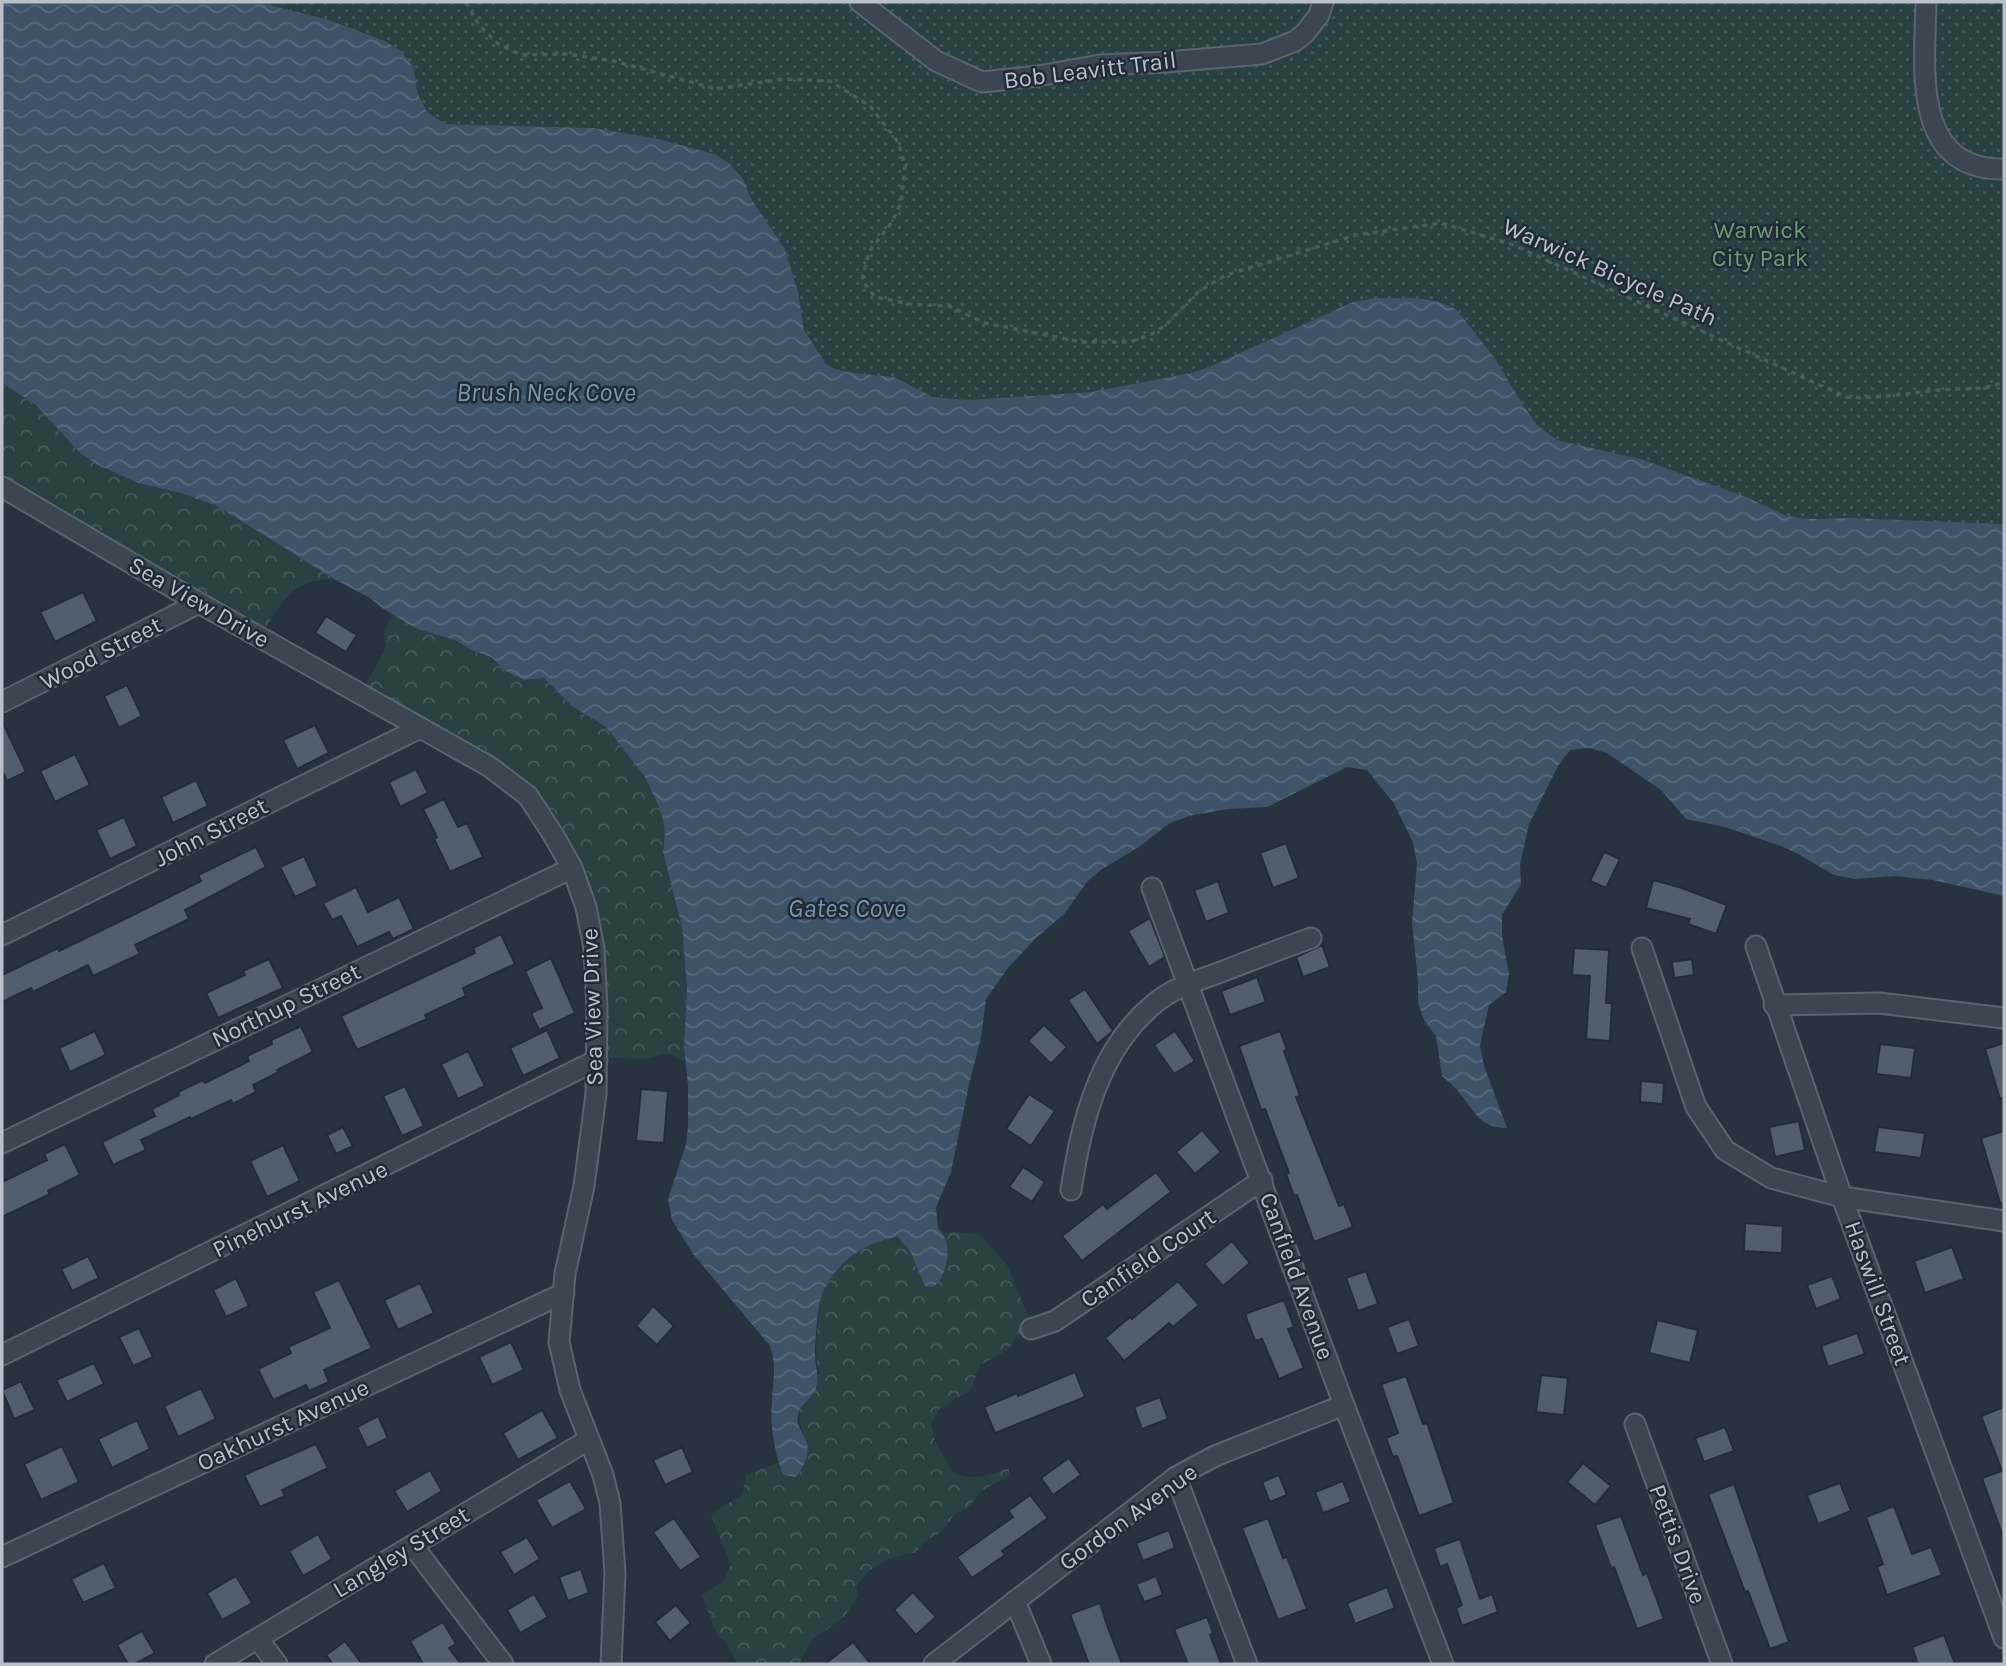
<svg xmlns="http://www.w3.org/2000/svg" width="2006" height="1666" font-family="Karla,sans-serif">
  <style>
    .forest { fill: url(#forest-crowns) }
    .park { fill: url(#park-dots) }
    .water { fill: url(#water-waves) }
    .building { fill: #505f6b; stroke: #222d37; stroke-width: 2 }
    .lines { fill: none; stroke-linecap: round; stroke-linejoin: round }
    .street-casing { stroke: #59646d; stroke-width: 23 }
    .path { stroke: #475d5d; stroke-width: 3.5; stroke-dasharray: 5 5; stroke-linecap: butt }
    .street { stroke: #3b4650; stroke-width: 19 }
    .labels { text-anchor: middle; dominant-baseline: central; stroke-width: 5; stroke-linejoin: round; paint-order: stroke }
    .street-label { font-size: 24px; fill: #b8c1ca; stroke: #202b35 }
    .park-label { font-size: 24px; fill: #709a75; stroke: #202b35 }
    .water-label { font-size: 26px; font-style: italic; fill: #7a94ab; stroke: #202b35 }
  </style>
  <defs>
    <pattern id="forest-crowns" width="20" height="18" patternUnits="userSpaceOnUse" patternTransform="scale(1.75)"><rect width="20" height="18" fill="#294141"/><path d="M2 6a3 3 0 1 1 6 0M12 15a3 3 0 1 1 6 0" fill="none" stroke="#465b5b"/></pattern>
    <pattern id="park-dots" width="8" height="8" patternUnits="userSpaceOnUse" patternTransform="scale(1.75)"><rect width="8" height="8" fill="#294141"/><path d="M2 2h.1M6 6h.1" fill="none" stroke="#465b5b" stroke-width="1.8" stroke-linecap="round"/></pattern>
    <pattern id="water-waves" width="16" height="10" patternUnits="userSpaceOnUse" patternTransform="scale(1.75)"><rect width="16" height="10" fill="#3e5368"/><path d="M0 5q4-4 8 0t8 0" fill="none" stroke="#586a7c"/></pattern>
  </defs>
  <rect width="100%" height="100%" fill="#273440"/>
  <!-- forest -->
  <g class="forest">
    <path d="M2,383L36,405L81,454L98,465L138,483L181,493L217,506L334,579C290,579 281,604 260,637L2,488Z"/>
    <polygon points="392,614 417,629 455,640 471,650 491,657 506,671 544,678 572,706 606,727 645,777 661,811 665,832 663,852 682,927 687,990 684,1062 669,1053 643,1059 599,1057 587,909 530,799 362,692 386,647 384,633"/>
    <path d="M950,1232L979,1234L1006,1263L1033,1328L1017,1335L1009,1349L980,1365L970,1391L940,1408L931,1424L935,1441L953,1473C974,1481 989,1476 1009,1468V1475L980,1492L971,1505L954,1515L942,1531L923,1543L915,1553C891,1555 867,1567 856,1588L858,1596L844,1617L811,1641L799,1664H738L725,1641L717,1635L702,1595L723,1582L731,1566L711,1514L742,1495L746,1475L778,1463L783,1475L807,1442C791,1411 803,1401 819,1372C815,1355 816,1342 818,1324C819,1314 819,1302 823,1292C835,1262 867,1241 898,1237L910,1251L925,1286L948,1252L943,1233Z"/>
  </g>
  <!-- park -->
  <polygon class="park" points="258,2 2004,2 2004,524 1851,518 1810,519 1787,516 1746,497 1644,460 1557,440 1537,425 1525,408 1494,357 1456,309 1437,301 1416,298 1374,298 1353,302 1209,367 1191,373 1091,392 968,400 931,396 835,369 826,364 818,354 804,330 798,292 785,249 750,197 743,179 730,164 715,154 658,139 594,128 446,124 427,112 417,92 414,68 401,51 385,41 330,20"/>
  <!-- water -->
  <path class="water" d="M2,2H258L329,20L385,41L401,51L414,68L417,92L427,112L446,124L594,128L658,139L715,154L730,164L743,179L750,197L785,249L798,292L804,330L826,364L835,369L853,373L894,377L933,397L968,400L1091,392L1191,373L1209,367L1353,302L1374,298H1416L1437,301L1456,309L1494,357L1525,408L1537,425L1557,440L1644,460L1746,497L1787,516L1810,519L1851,518L2004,524V896L1933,880L1895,876L1855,879L1834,875L1798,854L1781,846L1725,827L1686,819L1661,790L1607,753L1589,748L1570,750L1558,766L1529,824L1520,864L1521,884L1502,915V936L1509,974L1506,992L1489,1005L1480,1045L1484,1066L1507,1128C1476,1128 1473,1106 1455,1088C1451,1083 1446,1080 1442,1076L1436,1036L1424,1020L1418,1003V981L1412,922L1417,864L1413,842L1393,802L1367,770L1347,767L1267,807L1227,809L1189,816L1170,823L1139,847L1102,869L1087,882L1064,914L1035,939L1008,968L986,999L981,1038L970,1080L951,1172L936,1207L938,1228C954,1243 948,1273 934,1287L925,1286L910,1251L898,1237C867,1241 836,1262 823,1292C817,1305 816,1335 815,1351C814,1364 820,1374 816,1388C813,1401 795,1403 798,1424C799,1428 803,1434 805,1438C812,1453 804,1465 796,1477L783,1475C774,1451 770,1426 772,1400C773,1379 777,1367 770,1346L693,1254L672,1220L668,1199L686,1144L688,1126V1085L684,1048L687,990L682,927L663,852L665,832L661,811L645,777L606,727L572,706L544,678L524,680L506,671L491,657L471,650L455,640L417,629L385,610L370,598L334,579L217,506L181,493L138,483L98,465L81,454L36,405L2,383Z"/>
  <!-- building -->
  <g class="building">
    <polygon points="83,592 97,621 55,642 40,612"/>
    <polygon points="326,616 357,635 346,652 315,633"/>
    <polygon points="127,685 142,716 119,728 104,696"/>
    <polygon points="2,721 26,772 7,781 2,771"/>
    <polygon points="315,725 329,753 297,769 283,740"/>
    <polygon points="75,754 90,785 55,802 40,771"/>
    <polygon points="416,769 428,793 400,807 389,782"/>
    <polygon points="196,780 208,806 173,823 161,797"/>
    <polygon points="444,799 458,827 467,823 483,857 450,872 434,839 437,837 423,809"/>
    <polygon points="124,817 137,846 110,859 96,830"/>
    <polygon points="1286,843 1299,878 1273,888 1260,853"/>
    <polygon points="256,847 266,867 185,910 189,919 135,945 140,954 93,976 88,965 33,992 31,988 2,1002 2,975 58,948 59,951 137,913 201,881 198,875"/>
    <polygon points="1604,852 1620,859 1606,888 1590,881"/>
    <polygon points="304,856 318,886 295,897 280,867"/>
    <polygon points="1653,880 1679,887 1727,905 1716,934 1688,924 1690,919 1646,908"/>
    <polygon points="1218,881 1229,913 1206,922 1194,890"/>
    <polygon points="356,887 368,912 399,897 414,929 393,939 389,932 357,947 341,916 332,920 323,903"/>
    <polygon points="1150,918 1165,957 1149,967 1128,931"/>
    <polygon points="501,934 515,964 463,988 466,996 425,1015 427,1019 357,1050 341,1016 475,953 473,948"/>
    <polygon points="1322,945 1330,967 1303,977 1296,957"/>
    <polygon points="1574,948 1609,950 1606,1003 1612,1003 1610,1041 1586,1039 1590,976 1572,975"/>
    <polygon points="551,958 575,1013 539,1030 531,1013 542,1008 525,971"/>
    <polygon points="269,959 283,988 218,1018 206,993 245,975 243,971"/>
    <polygon points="1692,959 1694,975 1674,978 1672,962"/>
    <polygon points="1257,977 1266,1002 1230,1015 1221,991"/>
    <polygon points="1085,989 1113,1031 1097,1044 1068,1000"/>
    <polygon points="1044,1025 1067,1047 1051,1064 1028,1041"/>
    <polygon points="301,1026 313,1052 277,1070 279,1072 253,1085 256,1092 233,1104 231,1100 191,1119 190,1117 141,1140 146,1150 113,1165 102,1142 155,1116 152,1109 179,1095 178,1092 203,1080 205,1083 249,1061 247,1056 272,1044 271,1040"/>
    <polygon points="547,1030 560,1058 523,1076 510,1048"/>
    <polygon points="95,1031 106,1055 70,1072 59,1048"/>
    <polygon points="1175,1031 1195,1061 1174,1074 1154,1045"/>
    <polygon points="1280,1031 1287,1050 1284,1051 1300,1096 1296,1097 1339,1206 1344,1204 1353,1227 1314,1242 1297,1195 1294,1196 1286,1174 1289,1173 1265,1109 1261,1110 1239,1046"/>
    <polygon points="2004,1043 2004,1098 2000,1099 1985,1049"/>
    <polygon points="1880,1044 1915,1048 1911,1078 1876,1074"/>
    <polygon points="468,1051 485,1086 458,1099 441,1064"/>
    <polygon points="1641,1081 1664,1083 1663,1104 1640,1102"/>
    <polygon points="405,1086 424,1126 402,1136 383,1096"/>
    <polygon points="641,1089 668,1091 664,1143 636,1141"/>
    <polygon points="1029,1094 1055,1111 1031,1146 1006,1129"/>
    <polygon points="1799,1121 1805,1150 1775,1157 1769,1127"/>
    <polygon points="343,1127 353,1146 336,1154 327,1135"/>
    <polygon points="1878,1127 1925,1133 1921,1158 1874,1152"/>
    <polygon points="1202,1130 1221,1152 1195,1174 1176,1152"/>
    <polygon points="2004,1131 2004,1203 2000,1203 1981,1138"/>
    <polygon points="65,1144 80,1175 48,1191 50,1194 2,1217 2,1182 47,1160 44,1154"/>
    <polygon points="283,1145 300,1181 267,1197 250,1161"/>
    <polygon points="1023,1167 1045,1182 1032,1202 1009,1187"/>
    <polygon points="1156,1172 1171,1192 1082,1261 1062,1236 1103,1204 1107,1209"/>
    <polygon points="1745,1223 1783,1226 1782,1253 1744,1251"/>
    <polygon points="1232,1241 1250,1263 1223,1286 1204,1264"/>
    <polygon points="1952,1247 1964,1279 1925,1293 1914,1261"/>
    <polygon points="88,1256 99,1278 72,1291 61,1269"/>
    <polygon points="1366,1271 1378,1304 1358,1311 1346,1278"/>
    <polygon points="1832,1276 1841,1299 1816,1309 1807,1285"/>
    <polygon points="236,1278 249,1306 226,1317 213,1290"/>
    <polygon points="339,1280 372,1348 324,1370 329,1382 309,1391 306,1385 273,1400 258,1369 291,1353 288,1347 330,1328 313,1292"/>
    <polygon points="1178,1281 1199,1305 1173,1327 1169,1323 1124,1361 1105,1338 1130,1317 1132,1319"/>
    <polygon points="420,1283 434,1313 398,1330 384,1300"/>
    <polygon points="1284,1300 1294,1327 1288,1329 1304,1368 1279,1379 1262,1339 1255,1341 1245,1314"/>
    <polygon points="653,1306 674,1326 657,1345 636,1326"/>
    <polygon points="1409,1319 1419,1346 1397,1354 1387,1327"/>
    <polygon points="1657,1320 1698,1330 1690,1363 1649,1353"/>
    <polygon points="139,1328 153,1357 133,1366 119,1337"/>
    <polygon points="1857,1333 1865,1354 1828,1367 1821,1346"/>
    <polygon points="511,1342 524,1370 492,1385 479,1357"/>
    <polygon points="94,1363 104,1384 67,1402 56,1380"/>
    <polygon points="1075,1372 1085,1397 995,1433 984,1407 1017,1393 1018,1396"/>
    <polygon points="1541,1375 1568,1378 1564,1415 1536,1412"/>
    <polygon points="1406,1376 1423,1424 1427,1423 1454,1503 1419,1516 1397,1456 1393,1457 1386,1438 1398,1433 1381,1384"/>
    <polygon points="21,1381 35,1410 14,1419 2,1390"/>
    <polygon points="201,1388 216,1419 178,1437 164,1406"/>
    <polygon points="1160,1397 1168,1419 1142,1429 1134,1407"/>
    <polygon points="2004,1407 2004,1533 2002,1534 1982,1478 2002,1471 1981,1416"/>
    <polygon points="542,1410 558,1438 518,1460 503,1433"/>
    <polygon points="378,1416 388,1438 367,1448 357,1427"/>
    <polygon points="137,1420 150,1449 112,1468 98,1439"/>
    <polygon points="1725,1427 1734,1451 1704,1462 1695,1438"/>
    <polygon points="316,1444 328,1468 282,1490 285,1496 260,1507 244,1475"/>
    <polygon points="62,1446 79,1482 41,1500 24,1464"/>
    <polygon points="682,1447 693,1472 665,1485 653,1460"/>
    <polygon points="1069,1458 1081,1475 1053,1495 1041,1478"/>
    <polygon points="1583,1463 1611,1486 1595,1505 1567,1482"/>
    <polygon points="430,1470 442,1491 407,1512 394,1491"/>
    <polygon points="1279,1475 1287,1495 1270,1502 1262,1482"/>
    <polygon points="570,1481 586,1509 552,1528 536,1500"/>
    <polygon points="1343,1481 1351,1502 1323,1513 1315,1492"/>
    <polygon points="1840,1483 1851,1511 1818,1524 1807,1495"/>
    <polygon points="1734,1484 1789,1642 1770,1649 1748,1591 1745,1592 1708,1494"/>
    <polygon points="1030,1495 1048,1518 1002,1551 1005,1555 972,1578 957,1557 1013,1517 1008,1511"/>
    <polygon points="1894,1506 1912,1554 1931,1547 1942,1575 1887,1595 1877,1567 1883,1564 1866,1517"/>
    <polygon points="1621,1516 1643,1575 1647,1573 1664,1619 1637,1629 1614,1567 1611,1568 1595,1525"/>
    <polygon points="674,1518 701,1557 680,1571 653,1532"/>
    <polygon points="1268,1518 1283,1558 1287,1557 1307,1609 1278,1620 1242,1528"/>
    <polygon points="1169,1530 1175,1548 1143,1561 1136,1543"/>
    <polygon points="318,1534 332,1559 303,1576 289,1551"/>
    <polygon points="527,1537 540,1559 514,1575 500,1552"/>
    <polygon points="1460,1539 1480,1599 1492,1594 1498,1612 1462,1626 1456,1608 1462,1605 1447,1564 1440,1567 1434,1548"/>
    <polygon points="104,1563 116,1588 83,1603 71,1579"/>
    <polygon points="581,1569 589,1593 568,1601 559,1577"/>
    <polygon points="236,1576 252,1603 222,1620 207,1593"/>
    <polygon points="1156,1576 1163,1595 1144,1602 1136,1584"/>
    <polygon points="1387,1587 1395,1608 1355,1624 1347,1603"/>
    <polygon points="913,1592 936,1617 916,1635 894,1610"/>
    <polygon points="534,1594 548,1617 520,1633 507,1610"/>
    <polygon points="1100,1603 1108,1628 1122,1664 1089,1664 1070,1614"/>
    <polygon points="676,1605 691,1623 670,1641 655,1622"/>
    <polygon points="1207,1617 1213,1633 1210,1635 1221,1664 1188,1664 1174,1629"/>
    <polygon points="443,1622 456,1644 449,1648 461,1664 423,1664 410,1641"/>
    <polygon points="142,1631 155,1653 135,1664 128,1664 117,1645"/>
    <polygon points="1944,1635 1955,1664 1918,1664 1912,1647"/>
    <polygon points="345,1641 362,1664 333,1664 326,1655"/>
    <polygon points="853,1642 871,1664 825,1664"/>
  </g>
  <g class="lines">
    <!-- street casing -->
    <g class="street-casing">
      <g id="street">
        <polyline points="860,2 936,61 982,82 1038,76 1100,65 1167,62 1262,54 1295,41 1305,33 1319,15 1323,2"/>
        <path d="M1926,2C1925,66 1910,170 2004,169"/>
        <polyline points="2,487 199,603 490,767 528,796 554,836 572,868 586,907 594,949 597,1008 596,1094 584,1186 565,1274 559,1342 570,1390 603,1475 610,1503 615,1573 611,1664"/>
        <polyline points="2,702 199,603"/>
        <polyline points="1152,888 1344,1405 1443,1664"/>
        <polyline points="2,935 420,728"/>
        <polyline points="1756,946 1842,1197 2004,1638"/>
        <polyline points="1642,948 1696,1107 1725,1150 1771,1178 1842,1197 2004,1221"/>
        <polyline points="1774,1005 1879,1003 2004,1018"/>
        <polyline points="2,1143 572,868"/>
        <path d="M1071,1190C1081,1123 1099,1049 1154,1004C1172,988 1199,980 1221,972C1251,960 1281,949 1311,938"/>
        <polyline points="1031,1329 1055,1321 1262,1180"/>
        <polyline points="2,1355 597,1060"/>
        <polyline points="1635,1424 1722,1664"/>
        <polyline points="1176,1477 1247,1664"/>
        <polyline points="413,1546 503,1664"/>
        <polyline points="2,1557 564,1293"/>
        <polyline points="1015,1601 1041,1664"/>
        <polyline points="258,1639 277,1664"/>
        <polyline points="215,1664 588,1440"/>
        <polyline points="934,1664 1176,1477 1215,1456 1344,1405"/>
      </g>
    </g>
    <!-- path -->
    <path class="path" d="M466,2L479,25L498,44L522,55L568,54L614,61L716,89L783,79L830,81L870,106L898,142L905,166L901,203L892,222L869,252L862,280L875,297L910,304L949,306L985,323L1082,342H1130L1152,334L1167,324L1198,292L1226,275L1356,235L1441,223L1511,244L1846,397C1878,399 1908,393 1939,390C1961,388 1984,391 2004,382"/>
    <!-- street -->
    <use href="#street" class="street"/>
  </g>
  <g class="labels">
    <!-- street labels -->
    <g class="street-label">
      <text transform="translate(1090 70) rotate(-7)">Bob Leavitt Trail</text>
      <text transform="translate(1610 272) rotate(24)">Warwick Bicycle Path</text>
      <text transform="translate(199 602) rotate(30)">Sea View Drive</text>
      <text transform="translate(101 653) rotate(-27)">Wood Street</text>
      <text transform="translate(211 832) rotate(-27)">John Street</text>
      <text transform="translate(286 1005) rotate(-26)">Northup Street</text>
      <text transform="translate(592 1007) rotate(-92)">Sea View Drive</text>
      <text transform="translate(300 1209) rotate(-26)">Pinehurst Avenue</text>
      <text transform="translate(1148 1258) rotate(-34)">Canfield Court</text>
      <text transform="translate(1297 1276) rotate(70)">Canfield Avenue</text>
      <text transform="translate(1878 1293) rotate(70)">Haswill Street</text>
      <text transform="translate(283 1425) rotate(-25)">Oakhurst Avenue</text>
      <text transform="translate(1128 1517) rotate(-36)">Gordon Avenue</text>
      <text transform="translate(1678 1544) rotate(70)">Pettis Drive</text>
      <text transform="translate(401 1552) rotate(-31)">Langley Street</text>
    </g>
    <!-- park labels -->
    <g class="park-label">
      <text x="1760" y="230">Warwick<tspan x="1760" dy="28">City Park</tspan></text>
    </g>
    <!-- water labels -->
    <g class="water-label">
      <text x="546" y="392">Brush Neck Cove</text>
      <text x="847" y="908">Gates Cove</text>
    </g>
  </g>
  <!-- border -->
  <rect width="2006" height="1666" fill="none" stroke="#b8c1ca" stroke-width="7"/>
</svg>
